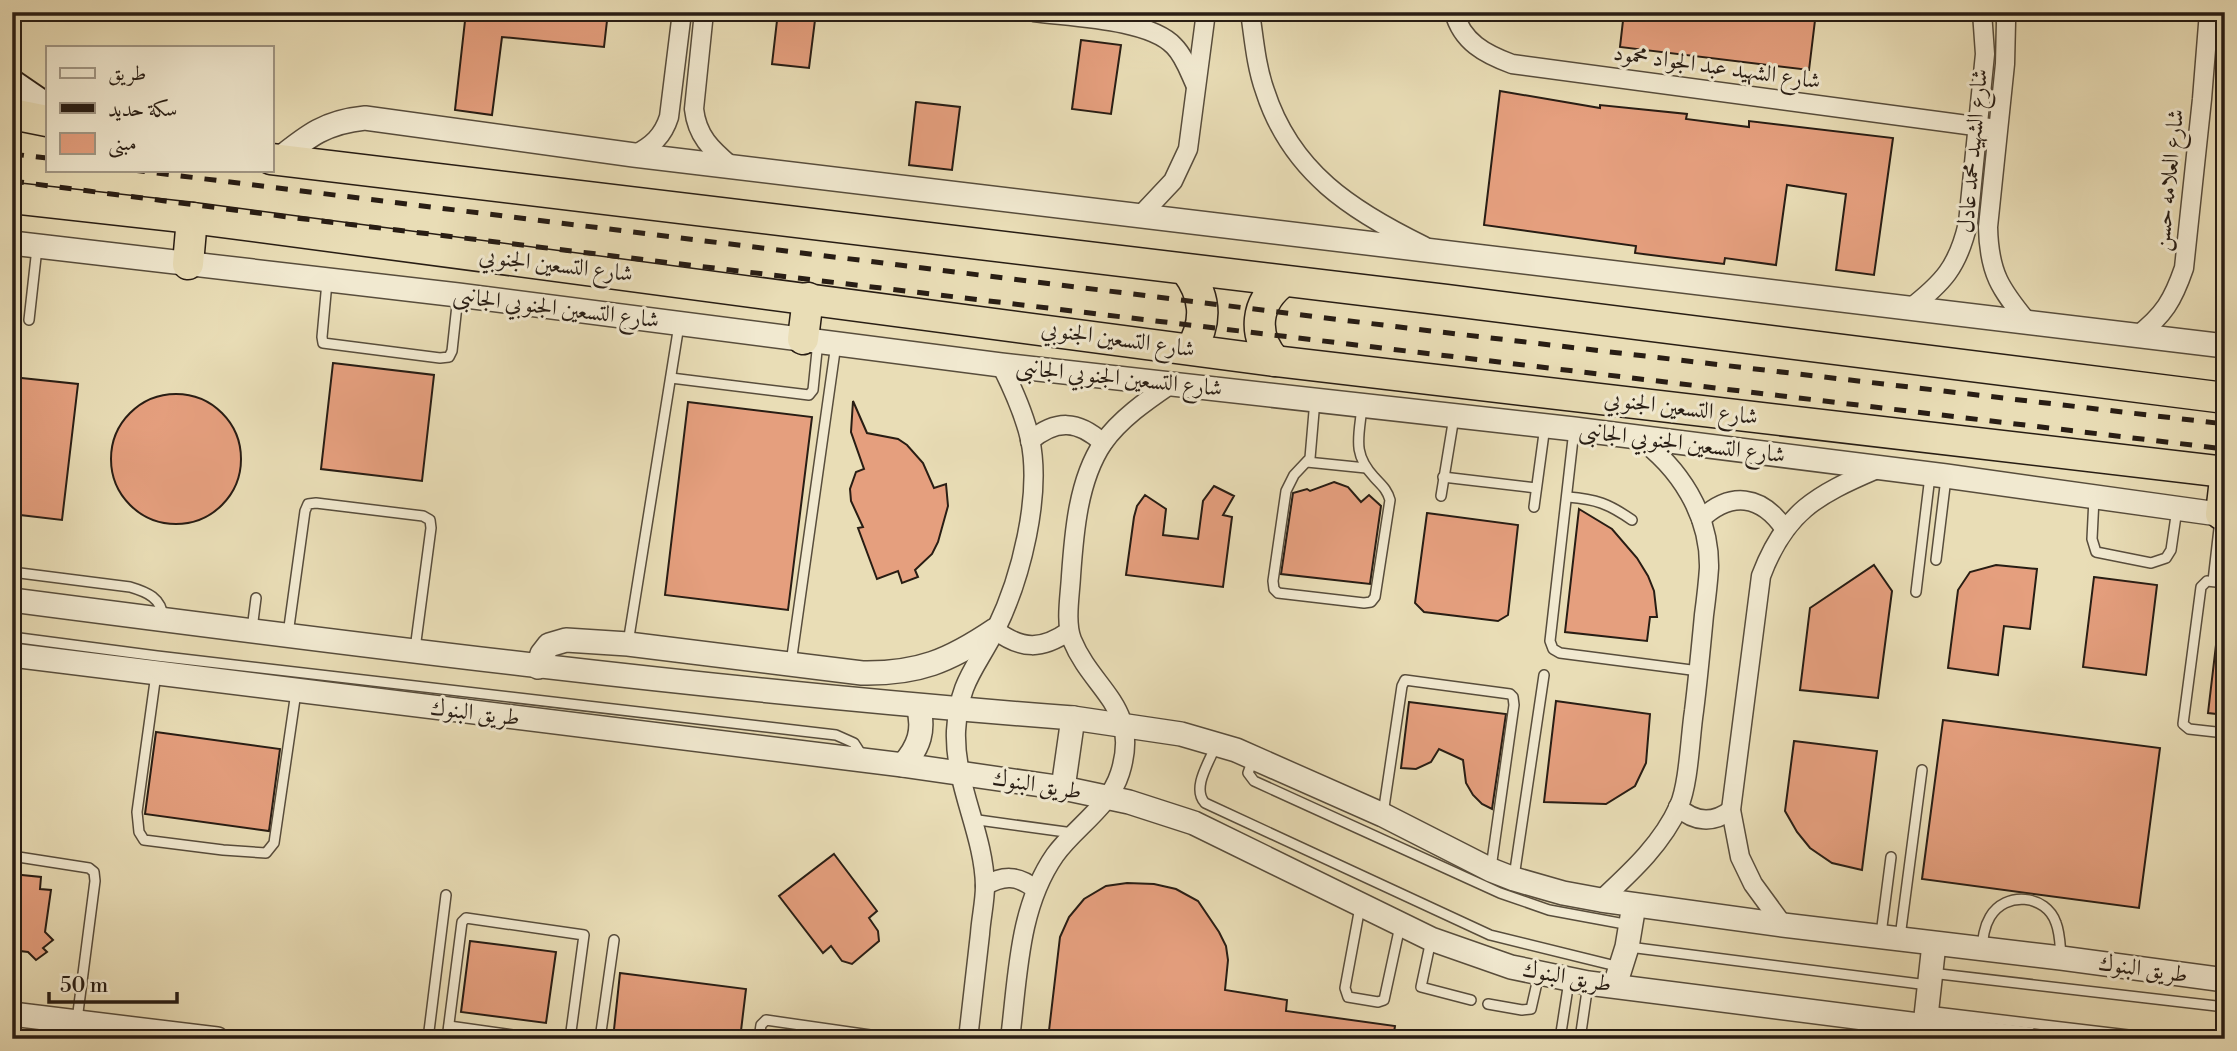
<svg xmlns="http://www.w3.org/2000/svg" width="2237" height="1051" font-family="'Libre Bodoni',Amiri,serif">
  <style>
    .building { fill: #e59f7e; stroke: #281d14; stroke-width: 2 }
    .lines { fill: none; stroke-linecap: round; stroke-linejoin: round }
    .service-casing { stroke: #584d3c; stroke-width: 12 }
    .minor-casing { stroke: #584d3c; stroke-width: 21 }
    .tertiary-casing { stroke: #584d3c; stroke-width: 26 }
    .secondary-casing { stroke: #281d14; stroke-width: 28 }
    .trunk-casing { stroke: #281d14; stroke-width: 33 }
    .service { stroke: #f1e9d0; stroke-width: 9 }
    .minor { stroke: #f1e9d0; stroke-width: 18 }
    .tertiary { stroke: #f1e9d0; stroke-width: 23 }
    .secondary { stroke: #f1e9d0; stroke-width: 24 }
    .trunk { stroke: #e9ddb6; stroke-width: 30 }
    .rail { stroke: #281d14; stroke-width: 5; stroke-dasharray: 12 12; stroke-linecap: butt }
    .labels { text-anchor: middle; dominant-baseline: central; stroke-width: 6; stroke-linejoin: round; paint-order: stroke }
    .street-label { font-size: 23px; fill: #281d14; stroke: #f1e9d0 }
  </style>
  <rect width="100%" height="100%" fill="#e9ddb6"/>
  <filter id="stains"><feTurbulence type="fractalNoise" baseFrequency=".00286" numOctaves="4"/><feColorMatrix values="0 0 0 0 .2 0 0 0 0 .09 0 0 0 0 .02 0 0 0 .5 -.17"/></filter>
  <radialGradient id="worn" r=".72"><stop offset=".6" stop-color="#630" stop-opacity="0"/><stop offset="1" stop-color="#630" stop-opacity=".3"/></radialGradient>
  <!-- building -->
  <g class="building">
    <polygon points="466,12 608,12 604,47 502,37 492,115 455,110"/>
    <polygon points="778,12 816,12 809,68 772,64"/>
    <polygon points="1624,12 1816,12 1809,70 1620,47"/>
    <polygon points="1081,40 1121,45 1111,114 1072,109"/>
    <polygon points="1500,91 1600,108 1600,105 1687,114 1686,119 1749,127 1749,121 1893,138 1874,275 1836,270 1846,194 1787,185 1776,265 1725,258 1724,264 1675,258 1635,253 1636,246 1484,225"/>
    <polygon points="916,102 960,107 952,170 909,165"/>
    <polygon points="333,363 434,375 422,481 321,469"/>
    <polygon points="12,377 78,384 62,520 12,514"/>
    <circle cx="176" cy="459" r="65"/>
    <polygon points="853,401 867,433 898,439 907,445 923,463 934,488 946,484 948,506 938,542 932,554 915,570 918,577 902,583 898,571 877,579 858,528 863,527 851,501 850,489 856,472 864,469 851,432"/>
    <polygon points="688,402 812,417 788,610 665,595"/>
    <polygon points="1334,482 1348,487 1361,502 1369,495 1381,506 1370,584 1281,574 1293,493 1307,489 1310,491"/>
    <polygon points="1214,486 1234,496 1223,515 1232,517 1223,587 1126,575 1134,517 1137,506 1145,495 1166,509 1163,535 1198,539 1203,501"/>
    <polygon points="1579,509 1612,529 1637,558 1648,576 1654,591 1657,617 1650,617 1647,641 1565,632"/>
    <polygon points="1427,513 1518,525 1508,615 1498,621 1424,612 1415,603"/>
    <polygon points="1874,565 1892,591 1878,698 1800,690 1810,608"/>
    <polygon points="1996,565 2037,569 2030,629 2004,626 1998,675 1948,668 1958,590 1970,572"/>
    <polygon points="2094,577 2157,585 2146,675 2083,667"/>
    <polygon points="2216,645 2225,645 2225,715 2208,713"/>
    <polygon points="1556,701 1650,714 1646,763 1635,786 1606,804 1544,802"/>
    <polygon points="1409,702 1506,714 1492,809 1482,804 1473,795 1466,783 1463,760 1439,749 1431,762 1416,769 1401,768"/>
    <polygon points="1943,720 2160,748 2139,908 1922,879"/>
    <polygon points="156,732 280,749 269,831 145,814"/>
    <polygon points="1794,741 1877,751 1862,870 1832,863 1810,848 1797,832 1785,811"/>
    <polygon points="834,854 877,911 869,918 878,931 879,941 852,964 842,961 831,946 823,953 779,896"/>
    <polygon points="12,874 41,877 40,889 51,890 45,932 53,940 43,948 47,952 36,960 28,952 12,950"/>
    <polygon points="1127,883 1154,884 1176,889 1198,901 1219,932 1226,946 1228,960 1225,990 1287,1000 1286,1011 1395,1026 1393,1039 1048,1039 1060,937 1069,917 1084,899 1106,886"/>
    <polygon points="470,941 556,952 546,1023 461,1012"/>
    <polygon points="620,973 746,989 740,1039 613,1039"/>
  </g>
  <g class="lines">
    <!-- service casing -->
    <g class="service-casing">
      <g id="service">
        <polyline points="327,282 322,337 323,343 440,358 449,357 452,351 458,296"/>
        <polyline points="29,320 37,248"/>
        <polyline points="671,378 809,395 813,390 818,341"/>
        <path d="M1315,400L1310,458L1294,475L1286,491L1273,581L1274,589L1278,593L1364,603L1371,602L1375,597L1390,500C1387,489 1381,485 1374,477C1352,453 1359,437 1362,407"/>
        <polyline points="1574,430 1550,641 1553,649 1560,653 1699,671"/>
        <polyline points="1307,462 1366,468"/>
        <polyline points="1443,477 1536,488"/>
        <polyline points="1441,496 1454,417"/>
        <path d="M1568,497C1596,499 1609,504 1632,520"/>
        <polyline points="2094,498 2092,539 2096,552 2151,563 2166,558 2171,550 2177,509"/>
        <polyline points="1534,507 1545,426"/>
        <polyline points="1936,560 1946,478"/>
        <path d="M12,572L130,587C147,592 162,598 163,618"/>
        <polyline points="2213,581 2220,520"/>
        <polyline points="2225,583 2207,581 2201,587 2183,724 2189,729 2225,733"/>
        <polyline points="1916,592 1930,476"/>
        <polyline points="252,629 256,598"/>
        <polyline points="288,634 305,511 308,504 316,503 423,516 430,520 431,528 415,649"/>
        <polyline points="12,637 157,656 836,735 854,743 863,757"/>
        <polyline points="628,643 679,325"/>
        <polyline points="791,663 836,344"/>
        <polyline points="156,674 137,812 139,832 144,840 223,850 266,853 274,843 296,692"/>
        <path d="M1216,745C1210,761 1191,788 1205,803L1490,935L1620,967"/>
        <polyline points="1253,759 1248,773 1254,781 1500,893 1549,910 1630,925"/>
        <polyline points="1383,814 1402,686 1405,680 1510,694 1513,697 1514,705 1491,868"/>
        <polyline points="971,819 1073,833"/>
        <polyline points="12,856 89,868 94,872 95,881 77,1020"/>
        <polyline points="1514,877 1544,675"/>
        <polyline points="1360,907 1345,988 1348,997 1378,1002 1384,1000 1400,926"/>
        <polyline points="1881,934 1891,857"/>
        <polyline points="1900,937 1922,770"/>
        <polyline points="1431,940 1421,987 1471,1000"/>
        <polyline points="1629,947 1928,985"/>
        <path d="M1982,949C1983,938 1984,927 1990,917C2005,891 2046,894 2056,923C2060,933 2060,945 2061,956"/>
        <polyline points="1931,973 2225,1007"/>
        <polyline points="1488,1004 1522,1010 1531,1009 1539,974"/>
        <polyline points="1927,1011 2162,1039"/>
        <polyline points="449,1026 542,1039"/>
        <polyline points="12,1035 42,1039"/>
        <polyline points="428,1039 446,895"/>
        <polyline points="447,1039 462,922 466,918 584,935 570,1039"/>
        <polyline points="600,1039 614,940"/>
        <polyline points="759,1039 761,1025 766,1020 898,1039"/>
        <polyline points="1560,1039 1569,981"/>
        <polyline points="1580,1039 1588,984"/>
      </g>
    </g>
    <!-- minor casing -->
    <g class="minor-casing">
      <g id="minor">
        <path d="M704,12L694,109C697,136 711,149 731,166"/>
        <path d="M1034,12C1071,17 1149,19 1174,46C1184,56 1189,71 1195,84"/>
        <path d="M1250,12C1254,39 1256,66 1265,91C1291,172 1352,211 1424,246"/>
        <path d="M1454,12C1462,42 1485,54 1512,64L1997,129"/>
        <path d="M2004,12L2006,22L2005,64L1988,227C1989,273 2000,289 2029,324"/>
        <path d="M634,155C652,146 663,136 669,117L682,12"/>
        <polyline points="1142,214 1173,181 1188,149 1206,12"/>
        <path d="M1908,310C1943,283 1958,267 1968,223L1985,54L1982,12"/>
        <path d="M2137,336C2164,315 2173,300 2184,268L2202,99L2209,12"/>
        <path d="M1030,441C1056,419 1078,420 1103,443"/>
        <path d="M1701,519C1731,491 1761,495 1784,528"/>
        <path d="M995,630C1022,650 1042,650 1069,631"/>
        <path d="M1678,807C1694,822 1713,824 1731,810"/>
        <path d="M985,886C1003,875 1018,875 1035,889"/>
        <path d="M1601,900C1631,872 1662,844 1679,806C1689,783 1690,737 1694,711C1698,679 1701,647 1704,615C1706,600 1708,583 1709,568C1710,514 1679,467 1637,437"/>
        <path d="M1783,925L1753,884L1740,857L1731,810L1761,576C1785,512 1816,495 1877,469"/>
        <path d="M968,1039C972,1004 976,969 980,934C981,918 985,902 985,886C984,833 954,785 956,731C959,681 975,670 996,629C1021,578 1042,495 1030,439C1024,413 1013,389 1001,365"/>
        <path d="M1010,1039C1018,977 1018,908 1055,855C1076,826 1109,808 1120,773C1141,707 1093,691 1072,640C1065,622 1070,596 1071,576C1074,533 1078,480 1103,443C1120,419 1146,401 1171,384"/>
      </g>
    </g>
    <!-- tertiary casing -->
    <g class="tertiary-casing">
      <g id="tertiary">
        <path d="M278,160C308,136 325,122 365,118L634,155L2225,346"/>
        <polyline points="12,243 458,295 1001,365 1574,429 1946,476 2225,515"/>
        <path d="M12,600C365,646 718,691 1073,718L1181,734L1236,750L1383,815L1491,870L1514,879L1563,893L1601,900L1783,925L2061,958L2225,980"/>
        <polyline points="12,655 903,765 1063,788 1129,802 1194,823 1431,939 1511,967 1588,983 2029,1039"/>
        <path d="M538,667L542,654L549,645L566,640L628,644L862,673C918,674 949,661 995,630"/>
        <path d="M903,765C919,747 925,730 918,706"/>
        <polyline points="1063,788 1073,718"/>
        <polyline points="1615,985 1627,947 1634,905"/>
        <polyline points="12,1014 217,1039"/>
        <polyline points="1925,1025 1934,944"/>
      </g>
    </g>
    <!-- secondary casing -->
    <g class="secondary-casing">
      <polyline id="secondary" points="12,82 47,106"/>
    </g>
    <!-- trunk casing -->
    <g class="trunk-casing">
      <g id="trunk">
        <polyline points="12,114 47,121"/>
        <polyline points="271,159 1446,300 2225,398"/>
        <polyline points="12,198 192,218 1275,361 2225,472"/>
        <polyline points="188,264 192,218"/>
        <path d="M1186,270C1205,295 1208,321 1191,349"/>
        <polyline points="803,339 808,298"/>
        <path d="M1275,361C1252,335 1255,302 1284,281"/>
        <polyline points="2221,514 2225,479"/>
      </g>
    </g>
    <!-- service -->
    <use href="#service" class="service"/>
    <!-- minor -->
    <use href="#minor" class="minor"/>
    <!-- tertiary -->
    <use href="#tertiary" class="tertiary"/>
    <!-- secondary -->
    <use href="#secondary" class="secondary"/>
    <!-- trunk -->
    <use href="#trunk" class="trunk"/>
    <!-- rail -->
    <g class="rail">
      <polyline points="12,154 47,158"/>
      <polyline points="133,170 1423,330 2225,424"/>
      <polyline points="12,181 288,217 2225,449"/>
    </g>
  </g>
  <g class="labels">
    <!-- street labels -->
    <g class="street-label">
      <text transform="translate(1717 67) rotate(8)">شارع الشهيد عبد الجواد محمود</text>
      <text transform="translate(1973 151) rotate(-85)">شارع الشهيد محمد عادل</text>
      <text transform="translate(2169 180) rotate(-84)">شارع العلامه حسن</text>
      <text transform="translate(556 265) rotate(7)">شارع التسعين الجنوبي</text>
      <text transform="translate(556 308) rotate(7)">شارع التسعين الجنوبي الجانبى</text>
      <text transform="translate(1118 339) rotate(8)">شارع التسعين الجنوبي</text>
      <text transform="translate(1119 378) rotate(6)">شارع التسعين الجنوبي الجانبى</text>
      <text transform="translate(1681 408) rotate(7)">شارع التسعين الجنوبي</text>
      <text transform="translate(1682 443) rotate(7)">شارع التسعين الجنوبي الجانبى</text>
      <text transform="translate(475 713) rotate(7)">طريق البنوك</text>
      <text transform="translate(1037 785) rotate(9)">طريق البنوك</text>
      <text transform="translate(2143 969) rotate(8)">طريق البنوك</text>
      <text transform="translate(1567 977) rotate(10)">طريق البنوك</text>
    </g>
  </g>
  <!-- margin -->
  <rect width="2237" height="1051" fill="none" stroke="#e9ddb6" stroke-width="42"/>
  <rect x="14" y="14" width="2209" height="1023" fill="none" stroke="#281d14" stroke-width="3.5"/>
  <rect x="21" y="21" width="2195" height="1009" fill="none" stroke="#281d14" stroke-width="2"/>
  <!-- legend -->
  <rect x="46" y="46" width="228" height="126" fill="#f1e9d0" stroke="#a19785" stroke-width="2"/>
  <rect x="60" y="68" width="35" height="10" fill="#f1e9d0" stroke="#a19785" stroke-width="2"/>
  <text x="108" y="80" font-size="21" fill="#281d14">طريق</text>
  <rect x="60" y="103" width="35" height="10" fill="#281d14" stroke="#a19785" stroke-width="2"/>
  <text x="108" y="116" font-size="21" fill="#281d14">سكة حديد</text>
  <rect x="60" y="133" width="35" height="21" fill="#e59f7e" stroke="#a19785" stroke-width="2"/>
  <text x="108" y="150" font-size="21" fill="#281d14">مبنى</text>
  <!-- scale -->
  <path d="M49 992v10h128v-10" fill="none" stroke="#281d14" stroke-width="3.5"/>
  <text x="60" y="992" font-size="21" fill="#281d14" stroke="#f1e9d0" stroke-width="5" paint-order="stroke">50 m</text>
  <rect width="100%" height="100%" filter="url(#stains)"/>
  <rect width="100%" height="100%" fill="url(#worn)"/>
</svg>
